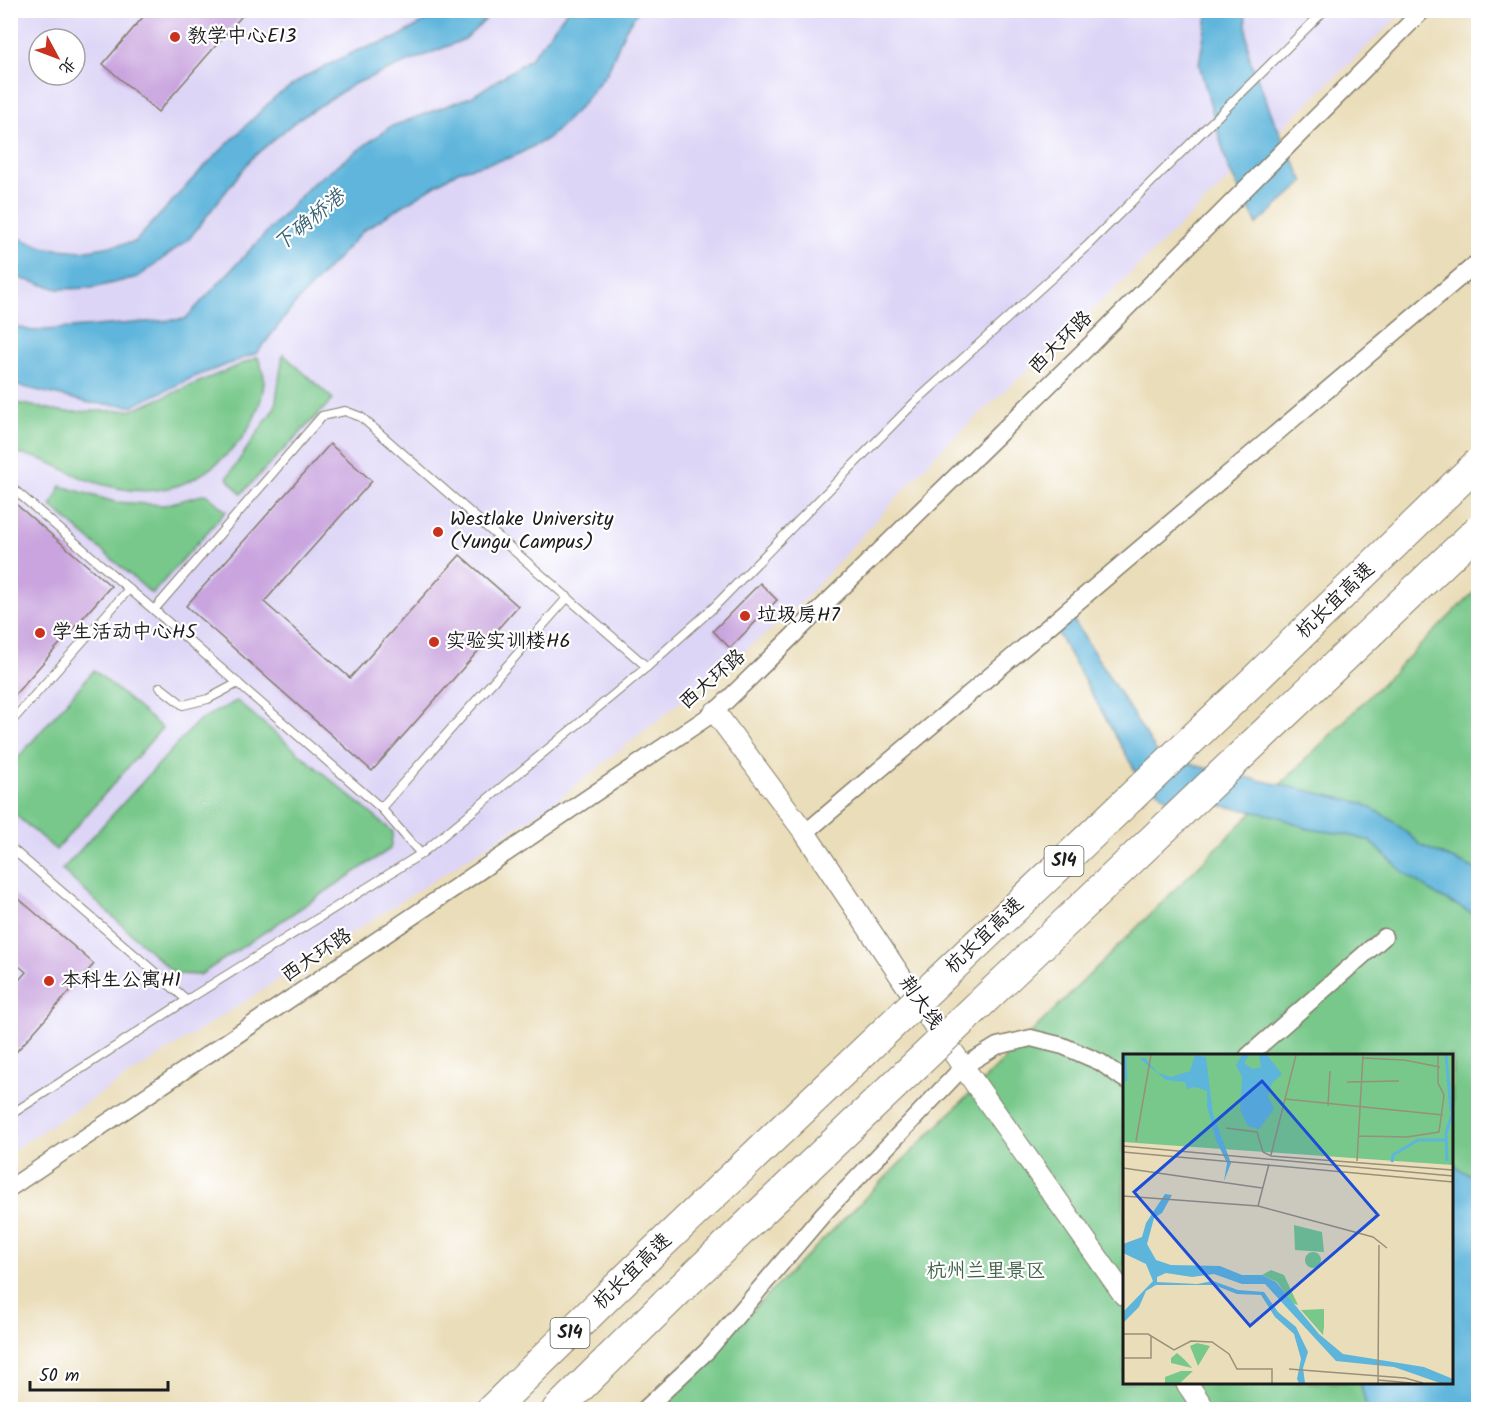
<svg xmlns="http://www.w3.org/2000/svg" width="1489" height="1420" font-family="Kalam,'LXGW WenKai TC',sans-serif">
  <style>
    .built { fill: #ddd5f6; fill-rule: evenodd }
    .green { fill: #77c88a; stroke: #4a7253; stroke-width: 1.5; fill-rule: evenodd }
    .water { fill: #5eb5db; stroke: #3d687c; stroke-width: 1.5 }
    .building { fill: #c9a4de }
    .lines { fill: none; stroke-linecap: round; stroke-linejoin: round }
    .service-casing { stroke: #837c6a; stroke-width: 10 }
    .minor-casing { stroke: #837c6a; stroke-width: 19 }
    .tertiary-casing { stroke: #837c6a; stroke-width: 23 }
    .motorway-casing { stroke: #837c6a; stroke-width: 32 }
    .service { stroke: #fff; stroke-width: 8 }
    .minor { stroke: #fff; stroke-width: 16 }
    .tertiary { stroke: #fff; stroke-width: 21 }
    .motorway { stroke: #fff; stroke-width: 30 }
    .motorway-bridge-casing { stroke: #837c6a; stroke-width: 32; stroke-linecap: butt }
    .motorway-bridge { stroke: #fff; stroke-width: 30 }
    .poi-dot { fill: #c8321e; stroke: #fff; stroke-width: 2 }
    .labels { text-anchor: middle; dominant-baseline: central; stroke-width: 4.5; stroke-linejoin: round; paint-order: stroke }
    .shield { fill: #fff; stroke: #606060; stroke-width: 1.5 }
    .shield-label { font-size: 18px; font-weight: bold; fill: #1c1c1c }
    .poi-label { font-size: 20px; fill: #1c1c1c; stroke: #fff; text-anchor: start }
    .street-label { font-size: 20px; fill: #1c1c1c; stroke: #fff }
    .park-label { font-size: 20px; fill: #406148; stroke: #fff }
    .water-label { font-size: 21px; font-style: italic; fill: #3a6172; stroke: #fff }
    .inset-river { fill: none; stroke: #5eb5db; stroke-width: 3 }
    .inset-road { fill: none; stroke: #98907a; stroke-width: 1.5 }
    .view { fill: #1d4ed8; fill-opacity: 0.15; stroke: #1d4ed8; stroke-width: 3 }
    .inset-edge { fill: none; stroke: #1c1c1c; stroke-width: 3 }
  </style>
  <rect width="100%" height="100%" fill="#fff"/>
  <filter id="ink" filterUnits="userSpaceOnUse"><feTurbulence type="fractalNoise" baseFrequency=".0167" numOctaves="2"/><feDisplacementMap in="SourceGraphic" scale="12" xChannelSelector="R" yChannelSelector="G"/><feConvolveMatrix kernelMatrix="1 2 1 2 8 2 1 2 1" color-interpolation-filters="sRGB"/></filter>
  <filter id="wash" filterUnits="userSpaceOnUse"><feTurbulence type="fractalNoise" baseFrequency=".008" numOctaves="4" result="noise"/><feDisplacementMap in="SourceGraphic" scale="24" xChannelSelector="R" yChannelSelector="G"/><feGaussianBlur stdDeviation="1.35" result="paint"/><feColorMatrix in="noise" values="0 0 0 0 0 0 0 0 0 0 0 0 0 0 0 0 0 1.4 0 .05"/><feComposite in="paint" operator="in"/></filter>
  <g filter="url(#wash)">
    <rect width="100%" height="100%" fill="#eaddb9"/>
    <!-- built -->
    <path class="built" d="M11,11H1404L1067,334L939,451L793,612L551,805L11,1151ZM39,39H75V75H39Z"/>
    <!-- green -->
    <g class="green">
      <polygon points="283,354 333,399 241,494 227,478 275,407"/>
      <path d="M258,357C260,364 264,372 264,379C264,399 252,427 239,442C195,491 151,502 88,480C63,471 39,453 11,454V402L65,412L133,410Z"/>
      <polygon points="61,486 115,502 164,505 206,494 226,511 152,594 51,506"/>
      <path d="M1478,588V1409L652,1410ZM1124,1056H1452V1382H1124Z"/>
      <polygon points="94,670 162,728 56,850 11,811 11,766"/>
      <polygon points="237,701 393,832 390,849 200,975 175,974 62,870 199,720"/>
    </g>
    <!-- water -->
    <g class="water">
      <polygon points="568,10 638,11 625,30 608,71 580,107 549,138 513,157 458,171 364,230 295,304 257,353 194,377 132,406 90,403 11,384 11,325 32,331 185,319 313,183 390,127 473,96 530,59"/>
      <polygon points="442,11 495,11 465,39 354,84 297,120 251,159 189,239 138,277 92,288 58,289 11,276 11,235 46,248 82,251 135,242 199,172 275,97 306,76 356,51 396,38"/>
      <polygon points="1208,11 1245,11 1249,57 1274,120 1304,182 1257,224 1228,168 1199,64"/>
      <polygon points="1072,618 1156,751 1201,767 1362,803 1391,819 1422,846 1478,870 1478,916 1438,896 1403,872 1370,841 1344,834 1308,829 1277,816 1213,804 1175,805 1138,776 1057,632"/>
      <polygon points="1452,1159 1458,1169 1478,1178 1478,1409 1367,1409 1360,1383 1452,1382"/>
    </g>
    <g id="blocks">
      <!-- building -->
      <g class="building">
        <polygon points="149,10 247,10 158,112 103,64"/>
        <polygon points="330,444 372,481 264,602 350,678 460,555 518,606 372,771 186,606"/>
        <polygon points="10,499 111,586 10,700"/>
        <polygon points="760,583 777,600 730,648 713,631"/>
        <polygon points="10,891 94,964 10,1059 10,990 26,972 10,958"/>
      </g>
    </g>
  </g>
  <g filter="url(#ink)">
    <use href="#blocks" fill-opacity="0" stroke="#837c6a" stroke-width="1.5"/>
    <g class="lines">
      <!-- service casing -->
      <g class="service-casing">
        <g id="service">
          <polyline points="10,486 129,589"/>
          <polyline points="154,610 381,808 421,854"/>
          <polyline points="160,687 183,705 208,699 238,683"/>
          <polyline points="10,723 129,589 154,610 322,416 345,411 361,417 647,667"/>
          <polyline points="381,808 568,597"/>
          <polyline points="10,847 187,1000 10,1115"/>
          <polyline points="187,1000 421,854 647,667 713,608 915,402 1087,246 1325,10"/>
        </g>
      </g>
      <!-- minor casing -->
      <g class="minor-casing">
        <g id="minor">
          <polyline points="805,833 1478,262"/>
          <polyline points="1248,1056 1384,937"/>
          <polyline points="10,1188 715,712 1090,345 1423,10"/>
          <polyline points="644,1410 707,1351 824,1213 964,1066 997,1046 1031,1038 1063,1046 1100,1062 1124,1079"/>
        </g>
      </g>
      <!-- tertiary casing -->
      <g class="tertiary-casing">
        <g id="tertiary">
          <polyline points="715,712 805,833 917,1001 1124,1295"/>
          <polyline points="1186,1382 1205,1410"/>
        </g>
      </g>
      <!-- motorway casing -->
      <g class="motorway-casing">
        <g id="motorway">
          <polyline points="491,1410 648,1257"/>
          <polyline points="557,1410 675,1294"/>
        </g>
      </g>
      <!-- service -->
      <use href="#service" class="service"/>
      <!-- minor -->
      <use href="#minor" class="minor"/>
      <!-- tertiary -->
      <use href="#tertiary" class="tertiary"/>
      <!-- motorway -->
      <use href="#motorway" class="motorway"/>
      <!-- motorway-bridge casing -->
      <g class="motorway-bridge-casing">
        <g id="motorway-bridge">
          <polyline points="648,1257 1249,685 1478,463"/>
          <polyline points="675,1294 1478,530"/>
        </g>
      </g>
      <!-- motorway-bridge -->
      <use href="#motorway-bridge" class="motorway-bridge"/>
    </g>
  </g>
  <!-- markers -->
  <g class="poi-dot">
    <circle cx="175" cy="37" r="6"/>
    <circle cx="438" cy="532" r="6"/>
    <circle cx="745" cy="616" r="6"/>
    <circle cx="40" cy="633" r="6"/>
    <circle cx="434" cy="642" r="6"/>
    <circle cx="49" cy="981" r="6"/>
  </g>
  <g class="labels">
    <!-- shield labels -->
    <g class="shield">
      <rect x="1044.5" y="846" width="39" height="30" rx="4.5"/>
      <rect x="550.5" y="1318" width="39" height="30" rx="4.5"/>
    </g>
    <g class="shield-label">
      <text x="1064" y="861">S14</text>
      <text x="570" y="1333">S14</text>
    </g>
    <!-- poi labels -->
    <g class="poi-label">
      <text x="187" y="37">教学中心E13</text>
      <text x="450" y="520">Westlake University<tspan x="450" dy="23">(Yungu Campus)</tspan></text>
      <text x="757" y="616">垃圾房H7</text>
      <text x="52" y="633">学生活动中心H5</text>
      <text x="446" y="642">实验实训楼H6</text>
      <text x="61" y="981">本科生公寓H1</text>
    </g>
    <!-- street labels -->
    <g class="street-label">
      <text transform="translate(1061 343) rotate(-45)">西大环路</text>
      <text transform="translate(1336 601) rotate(-44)">杭长宜高速</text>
      <text transform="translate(713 680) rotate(-41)">西大环路</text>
      <text transform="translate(985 936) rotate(-44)">杭长宜高速</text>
      <text transform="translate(317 956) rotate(-34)">西大环路</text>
      <text transform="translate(920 1003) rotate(55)">荆大线</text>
      <text transform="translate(633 1272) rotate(-44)">杭长宜高速</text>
    </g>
    <!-- park labels -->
    <g class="park-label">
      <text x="986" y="1272">杭州兰里景区</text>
    </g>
    <!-- water labels -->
    <g class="water-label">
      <text transform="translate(310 221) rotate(-39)">下确桥港</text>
    </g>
  </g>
  <!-- overview -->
  <g transform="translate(1123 1054)">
    <rect width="330" height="330" fill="#eaddb9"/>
    <path d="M0,1H330V111L0,88ZM171,171L199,178L201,198L172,196ZM182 206a8 8 0 1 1 16 0a8 8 0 1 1-16 0ZM148,216L161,221L175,251L169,249L154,228L139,221ZM201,255V272L200,281L178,256ZM74,289L87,292L75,312L67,292ZM54,299L62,306L69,314L48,309V304ZM58,317H70L57,329H42V323Z" fill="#77c88a"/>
    <path d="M72,1L83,3L90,60L108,109L101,127L104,109L93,86L84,52V37L72,33L64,35L62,28L43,26L16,4H22L35,19L48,23L67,17ZM119,1H126L121,9L130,15L138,13L136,1H144L159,20L149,29L145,42L151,55L136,75L125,72L117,56L119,23L113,11ZM42,140L49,141L39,159L31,164L24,190L33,206L48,211L97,212L119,221H139L153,228L196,280L220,300L301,313L330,325V329H317L271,313L213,307L142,230H119L91,220L69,223L43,219L34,223V228L74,230L90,227L115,236L141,238L155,258L173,273L185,298L180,314L182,329H176L174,325L178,305L171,280L152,263L138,241L114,240L91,231H33L23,237L16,253L0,269V258L30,227L23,210L0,199V190L19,183L23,169Z" fill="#5eb5db"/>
    <path class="inset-river" d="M2,1L3,27M323,1L328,57M324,107L323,79L330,57M269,108L270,101L295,86H322"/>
    <path class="inset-road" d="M240,4L281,6L317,13M224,28L276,27M162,45L320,61M205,52L207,17M103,74L134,78L140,98L148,102L330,116M236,82L284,83L316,78L321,41L315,29V1M13,87L28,1M0,92L330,122M0,98L330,128M148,101L173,1M234,107L240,1M0,114L139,134M0,142L135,152L250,183L264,194M135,152L146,110M0,280H25L51,296L68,287L89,288L106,300L114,315H149V329M0,304H28V282M166,315L282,324L300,329M255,326L288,329M255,329L256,191"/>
    <path class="view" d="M139,27L255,161L127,272L11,138Z"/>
    <rect width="330" height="330" class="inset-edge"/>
  </g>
  <!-- margin -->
  <rect width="1489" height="1420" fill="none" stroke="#fff" stroke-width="36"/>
  <!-- north arrow -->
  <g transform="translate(57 57) rotate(131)"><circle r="28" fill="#ffffff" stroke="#a4a4a4" stroke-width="1.5"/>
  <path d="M0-4.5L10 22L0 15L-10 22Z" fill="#c8321e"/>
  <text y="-9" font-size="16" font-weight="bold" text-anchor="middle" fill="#1c1c1c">北</text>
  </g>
  <!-- scale -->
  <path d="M30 1381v9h138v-9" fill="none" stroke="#1c1c1c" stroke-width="3"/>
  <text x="39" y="1381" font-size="18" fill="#1c1c1c" stroke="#ffffff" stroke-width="4.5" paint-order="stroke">50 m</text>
</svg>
